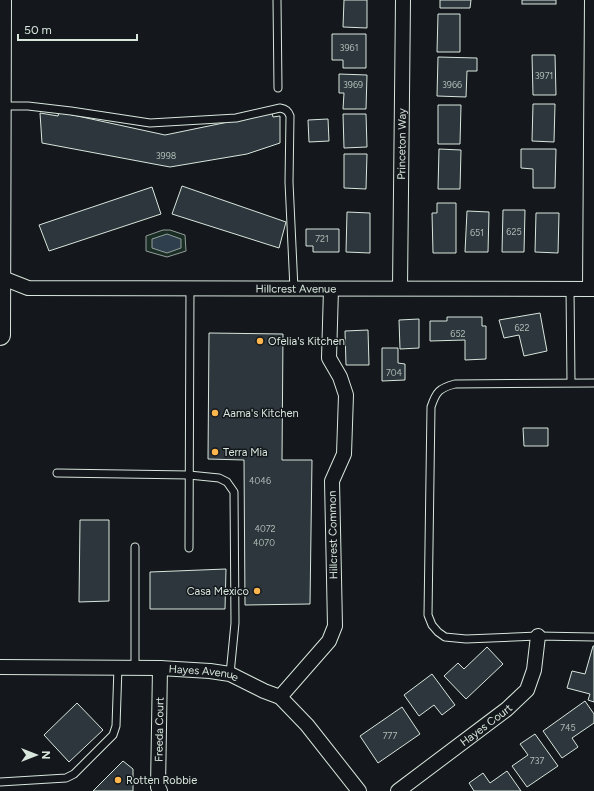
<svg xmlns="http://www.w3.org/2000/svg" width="594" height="791" font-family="Figtree,sans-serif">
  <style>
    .green { fill: #1a2d24; stroke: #939e99 }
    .water { fill: #2f3f4d; stroke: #939e99 }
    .building { fill: #2c363c; stroke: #d8e6dc }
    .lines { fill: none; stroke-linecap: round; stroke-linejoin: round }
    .service-casing { stroke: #d8e6dc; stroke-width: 9 }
    .minor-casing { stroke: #d8e6dc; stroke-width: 16 }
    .secondary-casing { stroke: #d8e6dc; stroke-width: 22 }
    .service { stroke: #14181c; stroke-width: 7 }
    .minor { stroke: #14181c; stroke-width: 14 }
    .secondary { stroke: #14181c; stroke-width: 20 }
    .poi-dot { fill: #ffb74d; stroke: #14181c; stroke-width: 1.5 }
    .labels { text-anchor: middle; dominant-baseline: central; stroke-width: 3; stroke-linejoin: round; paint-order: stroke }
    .number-label { font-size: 9px; fill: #adbab4 }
    .street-label { font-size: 11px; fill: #d8e6dc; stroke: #14181c }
    .poi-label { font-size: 11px; fill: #d8e6dc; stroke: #14181c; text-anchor: start }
  </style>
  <rect width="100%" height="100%" fill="#14181c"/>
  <!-- green -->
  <polygon class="green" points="163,230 170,230 185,235 186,251 167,257 146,251 146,236"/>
  <!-- water -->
  <polygon class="water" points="167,234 181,239 181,248 167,253 152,248 152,239"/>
  <!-- building -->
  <g class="building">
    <polygon points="344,0 367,0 367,28 343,27"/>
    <polygon points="440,0 471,0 470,8 440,8"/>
    <rect x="522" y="0" width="34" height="4"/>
    <polygon points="438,14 460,14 460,52 437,52"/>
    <polygon points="332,34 366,34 366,68 343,68 343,60 332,60"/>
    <polygon points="532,55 555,55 556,95 533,95"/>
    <polygon points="438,57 477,58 477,71 467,71 466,97 437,96"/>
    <polygon points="339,74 367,75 366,109 343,109 344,93 339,93"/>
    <polygon points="533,104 555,104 554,142 532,141"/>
    <polygon points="438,105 461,105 460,144 438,144"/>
    <polygon points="59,112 165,135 272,113 273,117 280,116 280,143 247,154 170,167 42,143 40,113 58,116"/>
    <polygon points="343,114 366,114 367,147 344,148"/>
    <polygon points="328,119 329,141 309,142 308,120"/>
    <polygon points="439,149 461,150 460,189 438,189"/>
    <polygon points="521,149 556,149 555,188 533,188 533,169 521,168"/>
    <polygon points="344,154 367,154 366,189 344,188"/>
    <polygon points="182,186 286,222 279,248 172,214"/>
    <polygon points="152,187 161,214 49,251 39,225"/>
    <polygon points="437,203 456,203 456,253 433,253 432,213 437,213"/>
    <polygon points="503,210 525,210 524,252 502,252"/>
    <polygon points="467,211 489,212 488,252 465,252"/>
    <polygon points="347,212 370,213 370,253 346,252"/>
    <polygon points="536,213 559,213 558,253 535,252"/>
    <polygon points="306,229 339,229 339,252 313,252 313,246 306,246"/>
    <polygon points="540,313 547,351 524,356 519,335 504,338 499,320"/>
    <polygon points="447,317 482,317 482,326 486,326 486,359 465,360 465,340 430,341 430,321 447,321"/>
    <polygon points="419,319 419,348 400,349 399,320"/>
    <polygon points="368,330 369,365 346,365 345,331"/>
    <polygon points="209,333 283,334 282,460 312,460 310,604 245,605 244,460 208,459"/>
    <polygon points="382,348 398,348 398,363 405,364 405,380 382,381"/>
    <polygon points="523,428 548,428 548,446 524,446"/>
    <polygon points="80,520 109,520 109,601 79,602"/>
    <polygon points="226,569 225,609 150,609 150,572"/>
    <polygon points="593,646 594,646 594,702 588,700 590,694 567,688 572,671 585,674"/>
    <polygon points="487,647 503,664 466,699 444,676 458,663 464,669"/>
    <polygon points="432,674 455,705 442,715 434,705 419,716 404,695"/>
    <polygon points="585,701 594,714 594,723 572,738 578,747 562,758 543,731"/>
    <polygon points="77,703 103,730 69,762 44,735"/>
    <polygon points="402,707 420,734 378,763 360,736"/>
    <polygon points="535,734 558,766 527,787 512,766 528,755 520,744"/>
    <polygon points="123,761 133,769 133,791 93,791"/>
    <polygon points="507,771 521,791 474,791 469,783 483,773 490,783"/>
  </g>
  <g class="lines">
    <!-- service casing -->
    <g class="service-casing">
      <g id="service">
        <polyline points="277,0 278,88"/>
        <path d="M3,106H28L71,111L150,123L236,118L280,108C286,109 288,111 290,116L289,182L294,289"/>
        <polyline points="570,289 571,382"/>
        <path d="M594,383L455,384C439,388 436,392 431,407L428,615L432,625L438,632L445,637L466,639L538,636L594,637"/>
        <polyline points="57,473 189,475 219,478 227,482 234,492 235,623 230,674"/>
        <polyline points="135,547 135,667"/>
        <polyline points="189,548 190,288"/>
        <polyline points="0,782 66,778 74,774 113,735 116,726 118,667"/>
      </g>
    </g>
    <!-- minor casing -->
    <g class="minor-casing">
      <g id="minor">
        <path id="s1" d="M0,277L28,288L594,289"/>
        <path id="s2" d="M400,288L403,0"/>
        <polyline points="590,289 592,0"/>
        <path id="s3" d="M0,667L160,668L210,671L230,674L264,691L280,697L307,725L359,791"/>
        <polyline points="280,697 329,641 335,626 332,481 344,454 346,395 340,377 329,358 331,289"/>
        <path id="s4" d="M160,791L158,787L160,668"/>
        <path id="s5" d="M398,791L507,709L527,690L534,670L538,636"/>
      </g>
    </g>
    <!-- secondary casing -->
    <g class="secondary-casing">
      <polyline id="secondary" points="0,335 1,0"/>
    </g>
    <!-- service -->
    <use href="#service" class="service"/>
    <!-- minor -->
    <use href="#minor" class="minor"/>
    <!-- secondary -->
    <use href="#secondary" class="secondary"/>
  </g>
  <!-- markers -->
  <g class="poi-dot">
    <circle cx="260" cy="341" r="4"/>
    <circle cx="215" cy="413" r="4"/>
    <circle cx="215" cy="452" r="4"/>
    <circle cx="257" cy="591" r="4"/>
    <circle cx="118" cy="780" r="4"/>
  </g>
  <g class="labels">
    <!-- number labels -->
    <g class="number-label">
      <text x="349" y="47">3961</text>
      <text x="544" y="75">3971</text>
      <text x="353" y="84">3969</text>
      <text x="452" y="84">3966</text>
      <text x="166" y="155">3998</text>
      <text x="514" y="231">625</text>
      <text x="477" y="232">651</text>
      <text x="322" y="238">721</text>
      <text x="522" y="327">622</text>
      <text x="458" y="333">652</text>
      <text x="394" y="372">704</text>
      <text x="260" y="480">4046</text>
      <text x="265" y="528">4072</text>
      <text x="264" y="542">4070</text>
      <text x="568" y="727">745</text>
      <text x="390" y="735">777</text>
      <text x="537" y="760">737</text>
    </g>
    <!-- street labels -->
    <g class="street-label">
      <text stroke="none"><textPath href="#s2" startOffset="144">Princeton Way</textPath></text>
      <text stroke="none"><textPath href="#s1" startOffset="298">Hillcrest Avenue</textPath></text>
      <text transform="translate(333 535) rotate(-91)">Hillcrest Common</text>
      <text stroke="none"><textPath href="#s3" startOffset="204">Hayes Avenue</textPath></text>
      <text stroke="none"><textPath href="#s5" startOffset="110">Hayes Court</textPath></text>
      <text stroke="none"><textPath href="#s4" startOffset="62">Freeda Court</textPath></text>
    </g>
    <!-- poi labels -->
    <g class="poi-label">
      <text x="268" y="341">Ofelia's Kitchen</text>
      <text x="223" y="413">Aama's Kitchen</text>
      <text x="223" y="452">Terra Mia</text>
      <text x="249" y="591" text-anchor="end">Casa Mexico</text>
      <text x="126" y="780">Rotten Robbie</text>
    </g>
  </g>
  <!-- north arrow -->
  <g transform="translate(36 755) rotate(90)" stroke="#14181c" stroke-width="3" paint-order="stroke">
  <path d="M0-3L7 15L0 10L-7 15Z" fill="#d8e6dc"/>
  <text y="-6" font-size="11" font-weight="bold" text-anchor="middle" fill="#d8e6dc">N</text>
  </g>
  <!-- scale -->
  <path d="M18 34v6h119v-6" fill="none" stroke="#d8e6dc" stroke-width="2"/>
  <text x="24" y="34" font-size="12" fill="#d8e6dc" stroke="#14181c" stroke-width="3" paint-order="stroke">50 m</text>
</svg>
